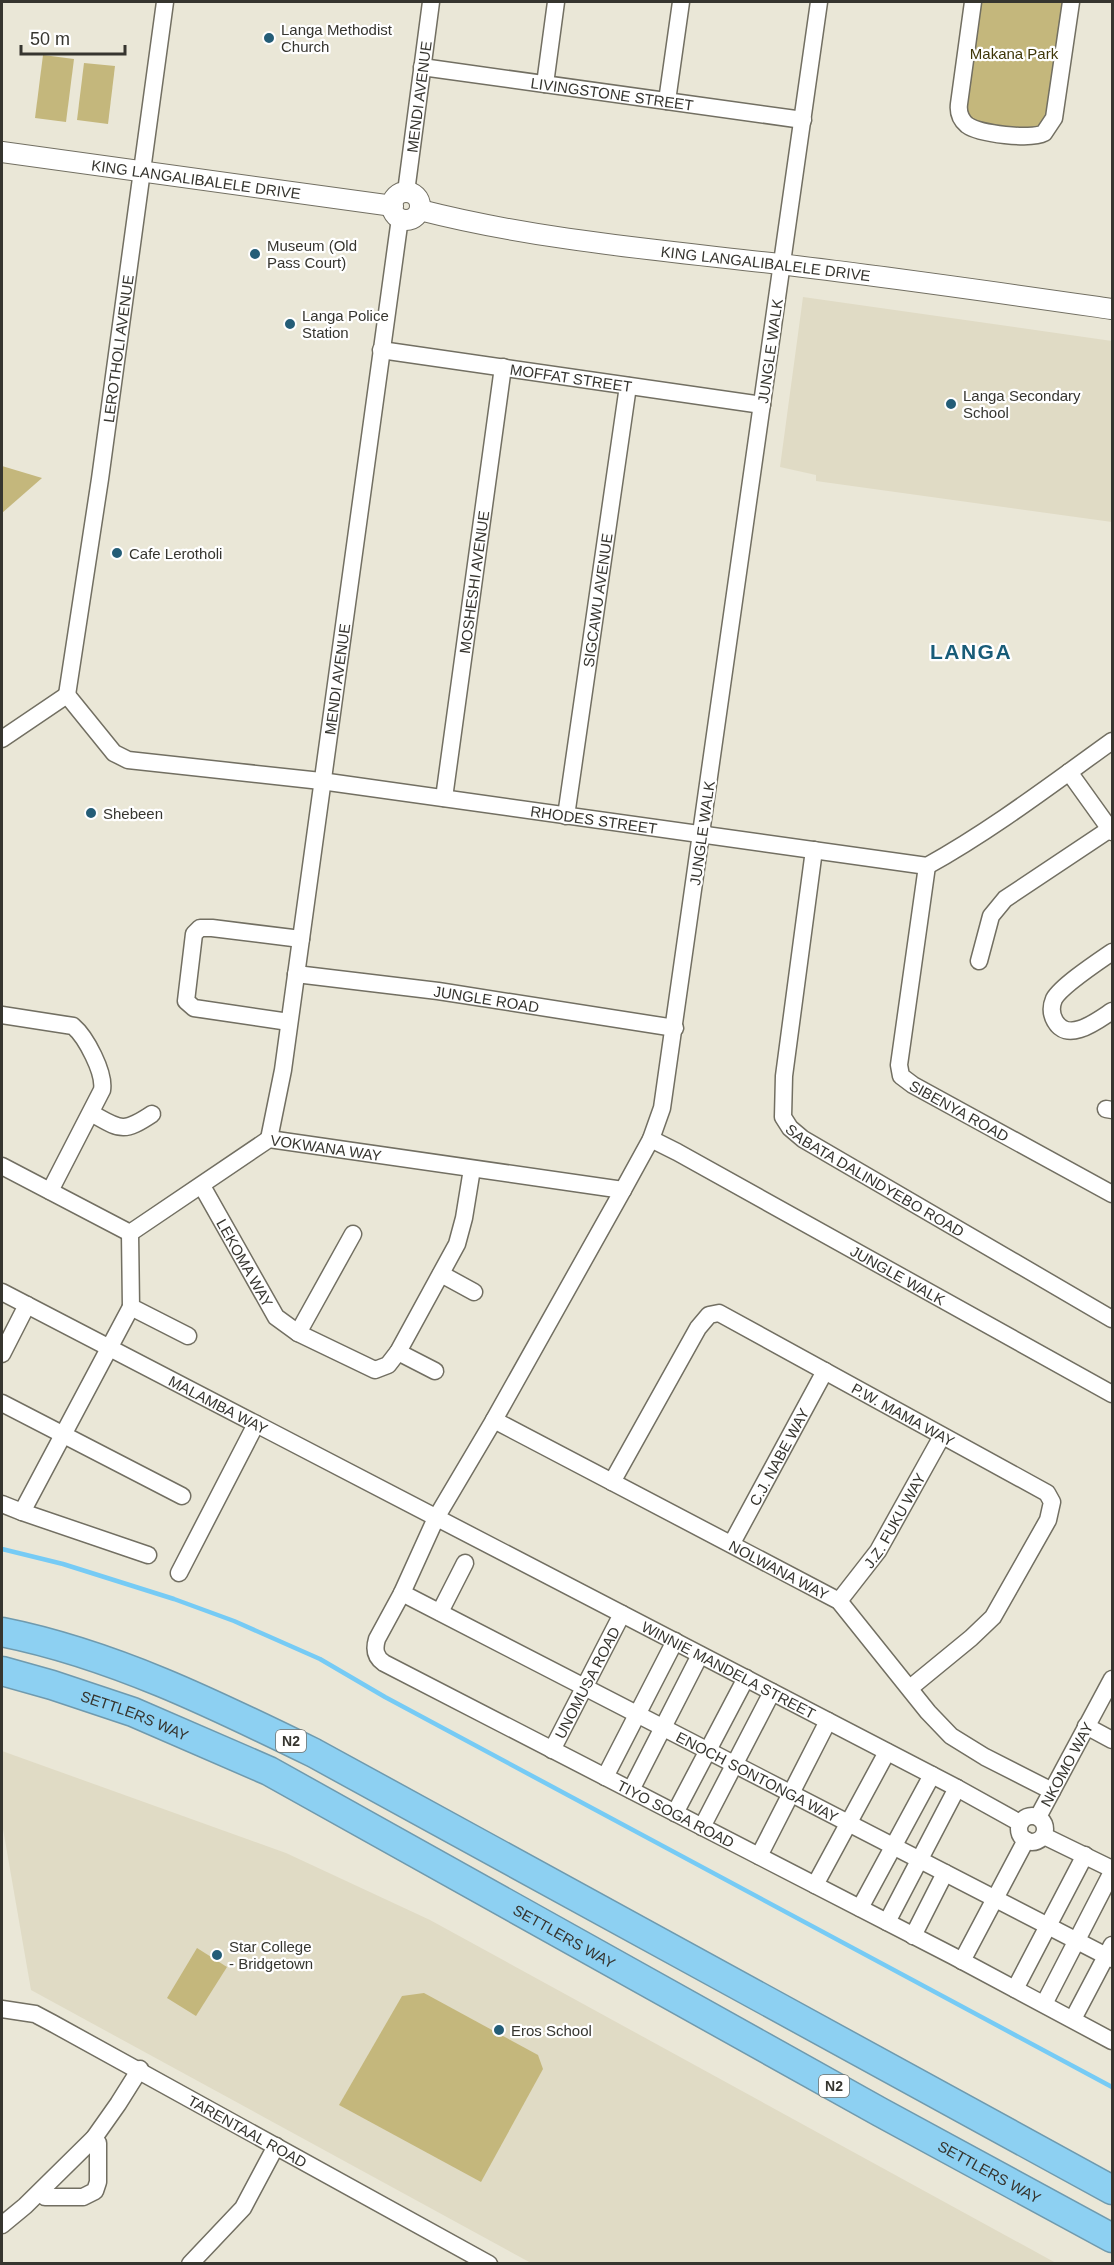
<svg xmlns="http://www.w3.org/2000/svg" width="1114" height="2265" font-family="Helvetica,sans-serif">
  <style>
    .built { fill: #e0dbc5 }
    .green { fill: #c4b77c }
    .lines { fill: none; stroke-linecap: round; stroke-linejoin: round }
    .stream { stroke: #76cbf5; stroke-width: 4.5 }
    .minor-casing { stroke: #726f62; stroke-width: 19 }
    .tertiary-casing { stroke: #726f62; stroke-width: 22 }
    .motorway-casing { stroke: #6f9aae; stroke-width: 31 }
    .minor { stroke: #fff; stroke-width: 16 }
    .tertiary { stroke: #fff; stroke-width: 20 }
    .motorway { stroke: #8dd0f2; stroke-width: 28 }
    .poi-dot { fill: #245d77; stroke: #fff; stroke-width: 2 }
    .labels { text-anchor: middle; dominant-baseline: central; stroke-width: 4.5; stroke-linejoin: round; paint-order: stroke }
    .shield { fill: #fff; stroke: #72726d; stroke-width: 1.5 }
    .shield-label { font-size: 14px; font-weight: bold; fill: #36352f }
    .poi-label { font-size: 15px; fill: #36352f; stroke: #fff; text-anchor: start }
    .park-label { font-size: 15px; fill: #3f3608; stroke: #fff }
    .street-label { font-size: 15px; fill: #36352f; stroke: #fff }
    .district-label { font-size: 21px; font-weight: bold; letter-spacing: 1.5px; fill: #185c78; stroke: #fff }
  </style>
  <rect width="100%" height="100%" fill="#eae7d7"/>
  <!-- built -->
  <g class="built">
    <polygon points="803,297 1112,341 1112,522 816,481 816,475 780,467"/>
    <polygon points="2,1751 286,1853 430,1920 1056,2263 531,2263 31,1990 2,1823"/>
  </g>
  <!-- green -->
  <g class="green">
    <polygon points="978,2 1065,2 1049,118 1039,130 979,125 970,120 964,104"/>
    <polygon points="43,55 74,59 66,122 35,118"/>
    <polygon points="84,63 115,66 108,124 77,120"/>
    <polygon points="2,466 42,478 2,513"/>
    <polygon points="197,1948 227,1967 196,2016 167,1998"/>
    <polygon points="424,1993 538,2055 543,2069 481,2182 339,2105 402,1996"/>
  </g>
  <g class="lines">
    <!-- stream -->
    <polyline class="stream" points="2,1549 63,1564 174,1599 234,1621 320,1659 385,1697 1112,2087"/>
    <!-- minor casing -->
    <g class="minor-casing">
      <g id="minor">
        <path id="s1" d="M819,2L662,1108L651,1139L623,1190L494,1420L436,1518L402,1593L377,1639C374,1649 375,1657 384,1663L953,1956L1112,2041"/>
        <path d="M973,2L959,104C958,112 960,119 967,125C979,134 1031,140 1044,133L1054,118L1071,2"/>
        <path id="s2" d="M422,67L803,120"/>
        <polyline points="545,84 556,2"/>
        <polyline points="667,101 681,2"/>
        <path id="s3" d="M406,192L431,2"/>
        <path id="s4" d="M381,350L762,405"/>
        <path id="s5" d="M67,695L114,753L128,760L321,781L927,866C992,830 1052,784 1112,741"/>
        <path id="s6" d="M67,695L100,479L165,2"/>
        <polyline points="2,739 67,695"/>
        <polyline points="1069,772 1112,832"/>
        <path id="s7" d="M444,798L503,367"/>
        <path id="s8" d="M566,816L628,386"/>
        <path id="s9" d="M814,850L784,1076L783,1117L790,1128L803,1139L1112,1319"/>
        <path id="s10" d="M927,866L899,1065L901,1076L913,1085L1112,1194"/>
        <path d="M1112,952C1099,961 1061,986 1054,999C1051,1006 1051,1014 1055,1021C1068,1044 1098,1020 1112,1011"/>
        <polyline points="979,961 991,916 1005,899 1110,829"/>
        <path id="s11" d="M296,974L438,991L675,1028"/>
        <path d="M2,1015L73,1026C86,1037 105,1073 102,1090L50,1191"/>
        <polyline points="289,1022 194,1008 186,1001 194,934 200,928 212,928 301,939"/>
        <polyline points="1106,1109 1112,1110"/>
        <path d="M91,1113C120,1129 122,1134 152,1114"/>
        <path id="s12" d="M269,1139L283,1070L400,218"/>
        <path id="s13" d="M651,1139L677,1152L1112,1394"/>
        <path id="s14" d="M2,1166L130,1233L269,1139L623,1190"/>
        <path id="s15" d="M202,1186L276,1317L298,1333L375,1370L388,1365L398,1352L457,1244L464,1218L472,1169"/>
        <polyline points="130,1233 131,1307 188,1336"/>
        <polyline points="441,1274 474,1292"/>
        <path id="s16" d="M2,1292L957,1788L1020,1823"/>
        <polyline points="298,1333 353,1234"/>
        <polyline points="398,1352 435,1371"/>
        <polyline points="2,1354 27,1305"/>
        <polyline points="2,1403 182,1496"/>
        <path id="s17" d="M494,1420L839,1601L928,1712L951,1736L985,1757L1052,1791"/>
        <path id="s18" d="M612,1482L698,1328L709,1315L719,1313L1047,1493L1052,1502L1048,1520L993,1617L971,1638L910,1688"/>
        <polyline points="2,1504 22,1512 131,1307"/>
        <polyline points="22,1512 148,1555"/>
        <path id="s19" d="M732,1543L825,1371"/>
        <polyline points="179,1573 256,1424"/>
        <path id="s20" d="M402,1593L1112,1959"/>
        <path id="s21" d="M839,1601L878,1551L942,1436"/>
        <polyline points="440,1612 465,1563"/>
        <polyline points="1086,1726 1112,1740"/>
        <path id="s22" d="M552,1750L622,1614"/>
        <polyline points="605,1777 675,1641"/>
        <polyline points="631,1790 700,1655"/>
        <polyline points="675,1813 746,1678"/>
        <circle cx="1032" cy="1829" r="13"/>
        <path id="s23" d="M1038,1817L1112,1679"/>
        <polyline points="702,1827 772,1692"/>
        <polyline points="1044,1836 1112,1869"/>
        <polyline points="759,1856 828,1721"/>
        <polyline points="815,1885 887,1752"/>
        <polyline points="860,1908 932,1775"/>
        <polyline points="887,1922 957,1788"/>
        <polyline points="913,1936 945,1873"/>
        <polyline points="962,1961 1026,1840"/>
        <polyline points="1015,1989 1085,1855"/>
        <polyline points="1044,2004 1112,1872"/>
        <path id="s24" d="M2,2009L35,2014L52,2023L489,2264"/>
        <polyline points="1073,2019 1112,1945"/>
        <polyline points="40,2192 45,2197 83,2197 95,2191 98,2182 98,2143 94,2138"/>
        <polyline points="2,2225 25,2206 94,2138 118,2104 140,2069"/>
        <polyline points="190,2264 243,2208 276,2146"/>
      </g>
    </g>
    <!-- tertiary casing -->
    <g class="tertiary-casing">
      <g id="tertiary">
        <path id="s25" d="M2,152L393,206"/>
        <circle cx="406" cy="206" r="14"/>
        <path id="s26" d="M420,210C537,240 659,250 779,264C891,277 1001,293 1112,309"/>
      </g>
    </g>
    <!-- motorway casing -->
    <g class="motorway-casing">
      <g id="motorway">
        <path d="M2,1632C112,1654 214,1704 314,1753L1112,2190"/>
        <path id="s27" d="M2,1671L52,1685L133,1712L269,1771L880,2112L1112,2238"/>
      </g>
    </g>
    <!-- minor -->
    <use href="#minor" class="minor"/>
    <!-- tertiary -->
    <use href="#tertiary" class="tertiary"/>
    <!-- motorway -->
    <use href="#motorway" class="motorway"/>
  </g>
  <!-- markers -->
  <g class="poi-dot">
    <circle cx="269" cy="38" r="6"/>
    <circle cx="255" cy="254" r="6"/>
    <circle cx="290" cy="324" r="6"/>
    <circle cx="951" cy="404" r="6"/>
    <circle cx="117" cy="553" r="6"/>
    <circle cx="91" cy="813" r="6"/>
    <circle cx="217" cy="1955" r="6"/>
    <circle cx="499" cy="2030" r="6"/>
  </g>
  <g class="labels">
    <!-- shield labels -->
    <g class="shield">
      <rect x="276" y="1730" width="30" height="22" rx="4.5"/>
      <rect x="819" y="2075" width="30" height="22" rx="4.5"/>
    </g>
    <g class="shield-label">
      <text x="291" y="1741">N2</text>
      <text x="834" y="2086">N2</text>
    </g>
    <!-- poi labels -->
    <g class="poi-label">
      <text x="281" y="29">Langa Methodist<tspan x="281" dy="17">Church</tspan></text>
      <text x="267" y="245">Museum (Old<tspan x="267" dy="17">Pass Court)</tspan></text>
      <text x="302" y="315">Langa Police<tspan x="302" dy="17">Station</tspan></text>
      <text x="963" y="395">Langa Secondary<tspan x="963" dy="17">School</tspan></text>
      <text x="129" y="553">Cafe Lerotholi</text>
      <text x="103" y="813">Shebeen</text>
      <text x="229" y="1946">Star College<tspan x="229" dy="17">- Bridgetown</tspan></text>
      <text x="511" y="2030">Eros School</text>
    </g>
    <!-- park labels -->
    <g class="park-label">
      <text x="1014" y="53">Makana Park</text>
    </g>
    <!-- street labels -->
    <g class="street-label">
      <text stroke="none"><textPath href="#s2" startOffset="192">LIVINGSTONE STREET</textPath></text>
      <text stroke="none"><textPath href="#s3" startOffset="96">MENDI AVENUE</textPath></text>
      <text stroke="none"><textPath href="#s25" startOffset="196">KING LANGALIBALELE DRIVE</textPath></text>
      <text stroke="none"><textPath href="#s26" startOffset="350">KING LANGALIBALELE DRIVE</textPath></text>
      <text stroke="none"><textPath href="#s6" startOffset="350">LEROTHOLI AVENUE</textPath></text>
      <text transform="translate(770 351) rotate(-82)">JUNGLE WALK</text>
      <text stroke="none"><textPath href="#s4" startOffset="192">MOFFAT STREET</textPath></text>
      <text stroke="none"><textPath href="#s7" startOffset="218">MOSHESHI AVENUE</textPath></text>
      <text stroke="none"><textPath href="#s8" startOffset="218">SIGCAWU AVENUE</textPath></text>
      <text stroke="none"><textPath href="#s12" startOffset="465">MENDI AVENUE</textPath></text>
      <text stroke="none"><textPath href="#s5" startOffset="560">RHODES STREET</textPath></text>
      <text transform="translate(702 833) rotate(-82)">JUNGLE WALK</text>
      <text stroke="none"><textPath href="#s11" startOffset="192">JUNGLE ROAD</textPath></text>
      <text stroke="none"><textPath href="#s10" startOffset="280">SIBENYA ROAD</textPath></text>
      <text stroke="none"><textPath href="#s14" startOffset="370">VOKWANA WAY</textPath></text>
      <text stroke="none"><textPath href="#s9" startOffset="382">SABATA DALINDYEBO ROAD</textPath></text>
      <text stroke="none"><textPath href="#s15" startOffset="88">LEKOMA WAY</textPath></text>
      <text stroke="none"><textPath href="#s13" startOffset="282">JUNGLE WALK</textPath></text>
      <text stroke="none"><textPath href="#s16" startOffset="244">MALAMBA WAY</textPath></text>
      <text stroke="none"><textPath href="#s18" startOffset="414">P.W. MAMA WAY</textPath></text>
      <text stroke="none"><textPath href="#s19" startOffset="98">C.J. NABE WAY</textPath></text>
      <text stroke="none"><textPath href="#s21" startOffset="98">J.Z. FUKU WAY</textPath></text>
      <text stroke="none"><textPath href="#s17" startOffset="322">NOLWANA WAY</textPath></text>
      <text stroke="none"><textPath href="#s16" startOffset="819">WINNIE MANDELA STREET</textPath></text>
      <text stroke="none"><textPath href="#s22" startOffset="76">UNOMUSA ROAD</textPath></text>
      <text stroke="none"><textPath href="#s27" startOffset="140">SETTLERS WAY</textPath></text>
      <text stroke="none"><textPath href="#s23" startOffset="60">NKOMO WAY</textPath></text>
      <text stroke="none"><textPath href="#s20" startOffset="400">ENOCH SONTONGA WAY</textPath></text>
      <text stroke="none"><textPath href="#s1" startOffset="2076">TIYO SOGA ROAD</textPath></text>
      <text stroke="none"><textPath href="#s27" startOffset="624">SETTLERS WAY</textPath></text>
      <text stroke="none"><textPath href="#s24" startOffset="276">TARENTAAL ROAD</textPath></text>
      <text stroke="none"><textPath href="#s27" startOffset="1110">SETTLERS WAY</textPath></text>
    </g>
    <!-- district labels -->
    <g class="district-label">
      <text x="971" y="651">LANGA</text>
    </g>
  </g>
  <!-- border -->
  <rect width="1114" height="2265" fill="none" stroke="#36352f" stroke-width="6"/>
  <!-- scale -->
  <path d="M21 45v9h104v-9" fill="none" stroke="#36352f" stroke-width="3"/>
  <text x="30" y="45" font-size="18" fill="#36352f" stroke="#ffffff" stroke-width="4.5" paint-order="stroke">50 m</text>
</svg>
